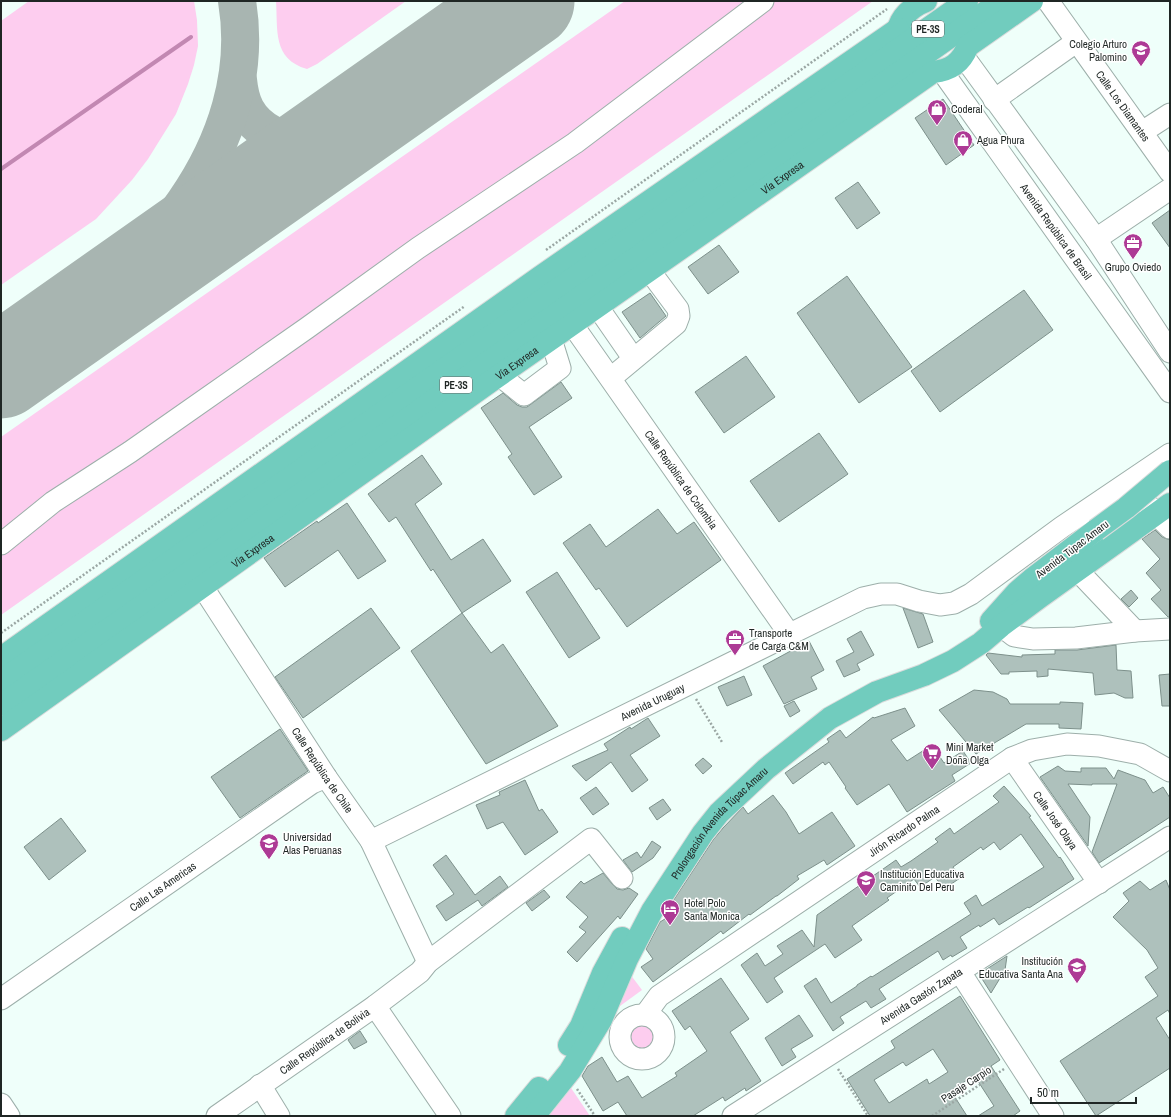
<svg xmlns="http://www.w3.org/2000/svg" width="1171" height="1117" font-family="'Archivo Narrow',sans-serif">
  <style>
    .green { fill: #fdcdef }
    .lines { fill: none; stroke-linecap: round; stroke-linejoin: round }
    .stream { stroke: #c288b2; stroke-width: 4 }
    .taxiway { stroke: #a8b5b1; stroke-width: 38 }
    .runway { stroke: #a8b5b1; stroke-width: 95 }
    .building { fill: #aec1bc; stroke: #7d908b; fill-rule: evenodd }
    .minor-casing { stroke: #9dafaa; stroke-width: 23 }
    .major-casing { stroke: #dbdcdc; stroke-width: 24 }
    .path { stroke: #9ba7a4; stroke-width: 2.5; stroke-dasharray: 2 2; stroke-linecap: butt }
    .minor { stroke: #fff; stroke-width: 21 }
    .major { stroke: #71ccbe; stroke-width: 22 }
    .major-bridge-casing { stroke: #dbdcdc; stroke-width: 24; stroke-linecap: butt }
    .major-bridge { stroke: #71ccbe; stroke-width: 22 }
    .labels { text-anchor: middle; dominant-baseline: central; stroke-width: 3; stroke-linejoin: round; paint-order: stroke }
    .shield { fill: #fff; stroke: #626766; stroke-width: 1 }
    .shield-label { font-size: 10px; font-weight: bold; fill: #1f2624 }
    .poi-label { font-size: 11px; fill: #1f2624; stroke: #fff; text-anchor: start }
    .street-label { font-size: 11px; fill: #1f2624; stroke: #fff }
  </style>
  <rect width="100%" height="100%" fill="#effffa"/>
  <!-- green -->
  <g class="green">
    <polygon points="29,1 194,1 197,20 198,46 194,65 188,84 176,114 148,159 132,180 96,219 1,285 1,21"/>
    <path d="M276,1H406L317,64L307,69C272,59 278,29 276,1Z"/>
    <polygon points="625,1 873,1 1,615 1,437"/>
    <polygon points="630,974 642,990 620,1006 612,1017"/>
    <circle cx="642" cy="1039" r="14"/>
    <polygon points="569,1085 590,1116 546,1116"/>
  </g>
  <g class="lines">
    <!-- stream -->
    <polyline class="stream" points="1,169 191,37"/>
    <!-- taxiway -->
    <g class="taxiway">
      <path d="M238,80C239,90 241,101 246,110C257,130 282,143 305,143C320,142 335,134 348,127"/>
      <path d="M110,294C136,264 163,234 185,202C226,143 249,73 237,1"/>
    </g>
    <!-- runway -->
    <polyline class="runway" points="1,371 527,1"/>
  </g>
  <!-- building -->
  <g class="building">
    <polygon points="943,99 974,145 946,165 915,118"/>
    <polygon points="858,182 880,213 857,229 835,198"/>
    <polygon points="1170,210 1170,248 1152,223"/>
    <polygon points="719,245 739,272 708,294 688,267"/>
    <polygon points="847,276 912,367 859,403 797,313"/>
    <polygon points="1024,290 1053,330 940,412 911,371"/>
    <polygon points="650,293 666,316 640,338 622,312"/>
    <polygon points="746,356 775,397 724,433 695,392"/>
    <polygon points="561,382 572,398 529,427 562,477 534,495 508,457 512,454 481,408 503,393 517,405 522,407 527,407"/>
    <polygon points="819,433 848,474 779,522 750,481"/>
    <polygon points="422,455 442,484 415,504 451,560 483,539 511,581 462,613 433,569 431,571 396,517 389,522 368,494"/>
    <polygon points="347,503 386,561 358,579 338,550 285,587 264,558 317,521 318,523"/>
    <polygon points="658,509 677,534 694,522 721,560 627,627 599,588 596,590 563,543 590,524 606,547"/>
    <polygon points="1155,530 1162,537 1170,540 1170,617 1168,617 1151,599 1161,590 1146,573 1160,559 1142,539"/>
    <polygon points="557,572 600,638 569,658 526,592"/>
    <polygon points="1131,590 1138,598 1129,607 1121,599"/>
    <polygon points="371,608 400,648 303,718 275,677"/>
    <polygon points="903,608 923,614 933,642 918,648"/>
    <polygon points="462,613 491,653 503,644 558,726 486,764 411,651"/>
    <polygon points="861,631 874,655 857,664 860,670 844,677 836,661 854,652 847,639"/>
    <polygon points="809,641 824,670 811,677 817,689 784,704 763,666"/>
    <polygon points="1116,645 1117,670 1131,671 1133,698 1125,698 1114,693 1095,695 1093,673 1048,669 1048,676 1037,677 1037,671 1009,672 1009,674 1001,674 986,655 988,653 1022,657 1022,655 1055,654 1055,650 1077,650"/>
    <polygon points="1170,674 1170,706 1162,706 1159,675"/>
    <polygon points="744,676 752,695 727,706 718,687"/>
    <polygon points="974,690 993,692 1007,699 1010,704 1060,704 1060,702 1083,703 1081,729 1059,728 1059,724 1026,724 976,754 939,710"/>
    <polygon points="794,701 800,711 790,717 784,706"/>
    <polygon points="905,708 915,726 891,740 907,761 932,745 944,763 963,751 971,763 952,775 955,781 907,812 889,784 857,805 845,788 846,787 829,762 825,765 823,762 793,784 785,773 829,742 827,739 840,730 846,738 873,717 874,718"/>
    <polygon points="648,718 660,736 630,755 648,780 632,792 611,762 586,781 572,766 608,750 604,744 630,727 631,729"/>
    <polygon points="280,729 308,771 240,818 211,777"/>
    <polygon points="703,758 712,766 703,774 695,765"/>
    <polygon points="1058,766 1065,771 1081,772 1081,768 1106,768 1114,779 1118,770 1145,780 1153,793 1163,787 1170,798 1170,817 1099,863 1092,852 1117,784 1092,784 1092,785 1068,784 1090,817 1088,846 1040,777"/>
    <polygon points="525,780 539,811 542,809 558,832 525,855 503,822 487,829 476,805 500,795 499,792"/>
    <polygon points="1004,786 1031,816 1029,817 1059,858 1060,857 1074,879 1029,908 1028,907 999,925 994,918 980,927 979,925 960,937 967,948 952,957 951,955 943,960 938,951 879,989 886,999 871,1008 866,1001 840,1017 844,1023 833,1031 804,986 816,978 831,1003 857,986 857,985 871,976 872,977 971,914 964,903 976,895 982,906 1044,867 1021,834 1000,850 994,842 983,850 981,847 953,867 960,878 944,889 935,877 920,887 914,879 887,898 889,900 852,926 862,940 835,958 825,944 774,978 783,992 767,1003 741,965 757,953 765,966 783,954 777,946 802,930 814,947 817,915 896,860 901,867 911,861 938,842 935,839 950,828 954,834 999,802 993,796"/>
    <polygon points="596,787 609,804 593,815 580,798"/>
    <polygon points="773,795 786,812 799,834 832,812 855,846 827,865 824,860 797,876 799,879 777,896 776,896 750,915 749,914 723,934 721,931 653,982 641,967 653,959 646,949 660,922 668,917 665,914 669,907 675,903 673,901 713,840 723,828 743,807 748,814"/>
    <polygon points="663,799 671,810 657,820 649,808"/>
    <polygon points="61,818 86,851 49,880 24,847"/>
    <polygon points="652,841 661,847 653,858 632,872 623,860 637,852 641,858"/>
    <polygon points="446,855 475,895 500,876 508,887 482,906 478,900 446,921 436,906 454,894 433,865"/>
    <polygon points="603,873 613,885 617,889 623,890 629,888 638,894 620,919 618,916 577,962 567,952 586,932 579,927 588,917 566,897 581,881 584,884"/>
    <polygon points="1166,880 1170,890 1170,1014 1168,1010 1156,1018 1170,1040 1170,1068 1096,1116 1060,1061 1158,996 1145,977 1158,968 1147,950 1113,917 1129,901 1123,893 1140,881 1150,890"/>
    <polygon points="544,890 550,897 532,911 526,903"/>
    <polygon points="1007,956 1005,970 991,993 979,974"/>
    <polygon points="721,978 749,1019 730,1032 761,1081 746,1091 745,1088 725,1101 723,1097 693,1116 627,1116 618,1102 603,1111 582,1076 588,1066 602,1057 617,1082 628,1076 642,1098 677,1076 675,1073 707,1051 690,1026 685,1030 672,1011"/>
    <path d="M960,996L1000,1060L991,1066L1020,1111L1013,1116H978L994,1106L974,1075L951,1091L967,1116H870L847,1079L895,1048L891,1041ZM933,1049L948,1072L929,1084L927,1079L889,1103L874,1080L903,1062L906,1066Z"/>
    <polygon points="799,1015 813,1036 791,1049 796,1057 782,1066 765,1038"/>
    <polygon points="360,1031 367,1042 354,1049 348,1040"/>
  </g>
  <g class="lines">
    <!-- minor casing -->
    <g class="minor-casing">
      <g id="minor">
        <path id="s1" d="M1048,1L1170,172"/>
        <polyline points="964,57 1096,239 1170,352"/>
        <path id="s2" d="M942,71L1170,392"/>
        <polyline points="994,100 1076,42"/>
        <polyline points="1142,132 1170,114"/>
        <polyline points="1096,239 1170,189"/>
        <polyline points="597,306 633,358"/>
        <path id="s3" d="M572,324L790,635"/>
        <polyline points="499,375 524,395 560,368 551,339"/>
        <polyline points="611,378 676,324 679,316 678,309 649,270"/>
        <polyline points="1129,483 1155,513 1170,528"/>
        <polyline points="1,544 53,502 130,452 307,328 418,248 575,143 763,1"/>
        <polyline points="1078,571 1135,631"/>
        <path id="s4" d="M202,586L326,777L371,841L428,962"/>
        <polyline points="1001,626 1014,636 1033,639 1076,638 1135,631 1170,629"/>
        <path id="s5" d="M1012,758L1099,883"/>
        <path id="s6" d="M371,841L863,598L881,594H897L919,601L940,605L954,603L971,594L1062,527L1170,454"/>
        <polyline points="960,972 1053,1116"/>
        <path id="s7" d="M1,999L312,783L326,777"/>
        <polyline points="375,1006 450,1116"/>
        <circle cx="642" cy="1037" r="22"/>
        <path id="s8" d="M645,1015L659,996L1012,758L1032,750L1067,744L1099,746L1140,754L1170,771"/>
        <polyline points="260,1085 279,1116"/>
        <polyline points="1,1104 9,1116"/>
        <path id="s9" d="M217,1116L375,1006L420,972L428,962L591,839L622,878"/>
        <path id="s10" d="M733,1116L1170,837"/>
      </g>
    </g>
    <!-- major casing -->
    <g class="major-casing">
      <g id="major">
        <path d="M898,43C894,23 908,8 926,1"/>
        <polyline points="991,621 1017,592 1032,579 1096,530"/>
        <polyline points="1,658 540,277 898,29"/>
        <polyline points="1,681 967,1"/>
        <polyline points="1,705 1001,1"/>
        <path id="s11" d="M1,730L491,381L933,72C951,70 961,63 968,46L1032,1"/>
        <polyline points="569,1045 581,1026 603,973 622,938"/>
        <polyline points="516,1116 539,1088"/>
        <path id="s12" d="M534,1116L570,1071L601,1020L627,959L652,911L703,833L719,813L766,769L830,718L877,692L924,675L953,661L981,643L1001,626L1040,597L1170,504"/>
      </g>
    </g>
    <!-- path -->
    <g class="path">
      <polyline points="546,250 887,9"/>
      <polyline points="1,633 465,306"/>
      <polyline points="696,699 722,742"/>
      <polyline points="838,1069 868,1116"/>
      <polyline points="577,1089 595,1116"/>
      <polyline points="932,1116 1004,1069"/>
    </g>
    <!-- minor -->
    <use href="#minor" class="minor"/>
    <!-- major -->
    <use href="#major" class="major"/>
    <!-- major-bridge casing -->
    <g class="major-bridge-casing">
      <polyline id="major-bridge" points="1096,530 1126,508 1170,471"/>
    </g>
    <!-- major-bridge -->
    <use href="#major-bridge" class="major-bridge"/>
  </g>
  <!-- icons -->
  <defs>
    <g id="school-pin" transform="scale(1)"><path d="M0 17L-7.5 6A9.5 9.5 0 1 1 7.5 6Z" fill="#ad3a95" stroke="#fff"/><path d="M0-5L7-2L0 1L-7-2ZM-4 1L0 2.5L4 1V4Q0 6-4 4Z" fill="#fff"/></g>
    <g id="shop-pin" transform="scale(1)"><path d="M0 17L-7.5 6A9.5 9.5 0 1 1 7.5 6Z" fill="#ad3a95" stroke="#fff"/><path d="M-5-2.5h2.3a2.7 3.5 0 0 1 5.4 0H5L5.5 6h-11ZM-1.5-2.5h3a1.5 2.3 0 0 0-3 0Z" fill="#fff"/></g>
    <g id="office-pin" transform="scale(1)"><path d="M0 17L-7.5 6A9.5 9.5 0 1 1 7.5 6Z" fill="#ad3a95" stroke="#fff"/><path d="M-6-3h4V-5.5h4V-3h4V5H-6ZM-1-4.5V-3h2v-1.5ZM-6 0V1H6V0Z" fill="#fff"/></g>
    <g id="supermarket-pin" transform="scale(1)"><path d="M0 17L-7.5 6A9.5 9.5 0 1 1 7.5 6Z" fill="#ad3a95" stroke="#fff"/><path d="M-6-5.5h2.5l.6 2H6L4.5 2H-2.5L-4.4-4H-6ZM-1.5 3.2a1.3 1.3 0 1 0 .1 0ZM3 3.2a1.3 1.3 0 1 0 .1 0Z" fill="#fff"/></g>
    <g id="university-pin" transform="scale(1)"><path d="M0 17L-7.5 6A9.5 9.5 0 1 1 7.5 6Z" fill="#ad3a95" stroke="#fff"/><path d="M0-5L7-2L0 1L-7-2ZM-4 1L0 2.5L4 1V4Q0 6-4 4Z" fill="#fff"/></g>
    <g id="hotel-pin" transform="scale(1)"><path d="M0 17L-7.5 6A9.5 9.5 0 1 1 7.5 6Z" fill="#ad3a95" stroke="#fff"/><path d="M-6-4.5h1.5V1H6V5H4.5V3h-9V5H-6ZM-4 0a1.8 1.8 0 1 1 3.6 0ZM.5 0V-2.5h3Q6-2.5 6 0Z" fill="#fff"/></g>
  </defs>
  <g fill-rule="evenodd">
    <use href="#school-pin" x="1141" y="50"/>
    <use href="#shop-pin" x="937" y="109"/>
    <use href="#shop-pin" x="963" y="140"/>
    <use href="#office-pin" x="1133" y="243"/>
    <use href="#office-pin" x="735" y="639"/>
    <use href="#supermarket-pin" x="932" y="753"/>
    <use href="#university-pin" x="269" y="843"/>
    <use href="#school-pin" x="866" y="880"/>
    <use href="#hotel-pin" x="670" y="909"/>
    <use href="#school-pin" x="1077" y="967"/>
  </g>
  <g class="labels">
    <!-- shield labels -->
    <g class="shield">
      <rect x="912" y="21" width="32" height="16" rx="3"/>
      <rect x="440" y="377" width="32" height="16" rx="3"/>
    </g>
    <g class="shield-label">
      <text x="928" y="29">PE-3S</text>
      <text x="456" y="385">PE-3S</text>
    </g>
    <!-- poi labels -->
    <g class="poi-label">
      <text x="1127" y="44" text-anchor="end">Colegio Arturo<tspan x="1127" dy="13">Palomino</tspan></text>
      <text x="951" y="109">Coderal</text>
      <text x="977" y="140">Agua Phura</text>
      <text x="1133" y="267" text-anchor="middle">Grupo Oviedo</text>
      <text x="749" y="633">Transporte<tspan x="749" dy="13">de Carga C&amp;M</tspan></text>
      <text x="946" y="747">Mini Market<tspan x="946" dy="13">Doña Olga</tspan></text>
      <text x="283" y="837">Universidad<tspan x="283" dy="13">Alas Peruanas</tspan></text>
      <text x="880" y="874">Institución Educativa<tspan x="880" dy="13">Caminito Del Peru</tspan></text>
      <text x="684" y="903">Hotel Polo<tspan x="684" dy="13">Santa Monica</tspan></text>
      <text x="1063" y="961" text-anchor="end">Institución<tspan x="1063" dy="13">Educativa Santa Ana</tspan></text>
    </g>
    <!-- street labels -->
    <g class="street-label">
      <text stroke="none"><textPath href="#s1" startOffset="129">Calle Los Diamantes</textPath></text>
      <text stroke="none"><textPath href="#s11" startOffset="957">Vía Expresa</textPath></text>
      <text stroke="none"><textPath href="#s2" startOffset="197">Avenida República de Brasil</textPath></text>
      <text stroke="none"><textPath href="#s11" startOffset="633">Vía Expresa</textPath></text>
      <text stroke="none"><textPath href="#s3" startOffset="190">Calle República de Colombia</textPath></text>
      <text transform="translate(1072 549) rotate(-37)">Avenida Túpac Amaru</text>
      <text stroke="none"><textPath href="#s11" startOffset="309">Vía Expresa</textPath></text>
      <text stroke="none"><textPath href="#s6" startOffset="314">Avenida Uruguay</textPath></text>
      <text stroke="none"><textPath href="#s4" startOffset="220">Calle República de Chile</textPath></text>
      <text stroke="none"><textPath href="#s5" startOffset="76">Calle José Olaya</textPath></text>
      <text stroke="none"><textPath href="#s12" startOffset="349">Prolongación Avenida Túpac Amaru</textPath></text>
      <text stroke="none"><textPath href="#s8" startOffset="319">Jirón Ricardo Palma</textPath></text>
      <text stroke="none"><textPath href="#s7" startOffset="197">Calle Las Americas</textPath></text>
      <text stroke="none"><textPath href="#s10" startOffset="223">Avenida Gastón Zapata</textPath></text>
      <text stroke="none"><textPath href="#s9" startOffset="131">Calle República de Bolivia</textPath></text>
      <text transform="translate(966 1084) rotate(-33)">Pasaje Carpio</text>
    </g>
  </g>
  <!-- border -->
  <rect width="1171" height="1117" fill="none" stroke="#1f2624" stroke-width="4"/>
  <!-- scale -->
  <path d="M1031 1097v6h105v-6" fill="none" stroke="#1f2624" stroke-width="2"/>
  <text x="1037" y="1097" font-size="12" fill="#1f2624" stroke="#ffffff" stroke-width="3" paint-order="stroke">50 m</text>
</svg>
